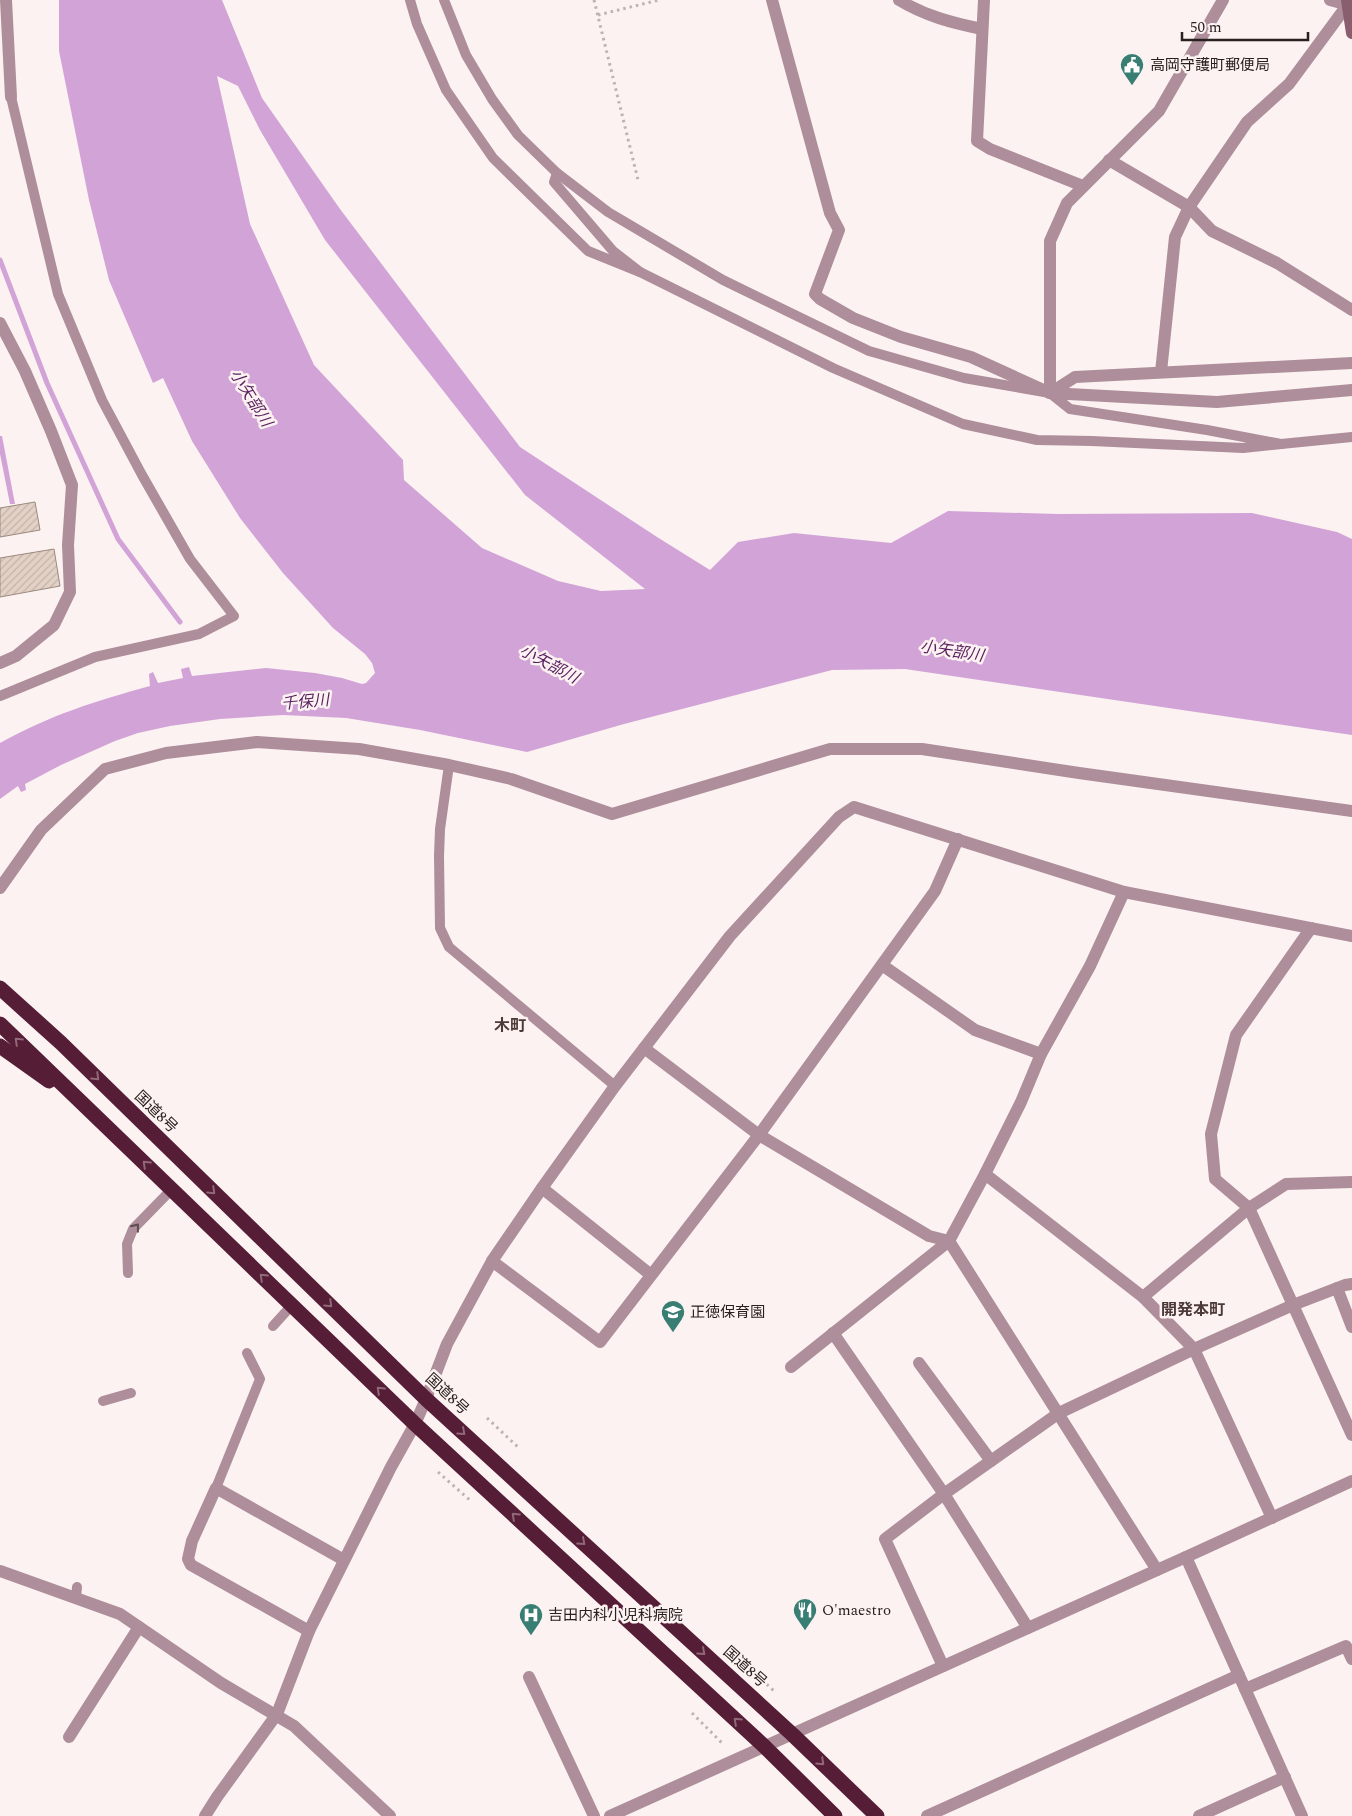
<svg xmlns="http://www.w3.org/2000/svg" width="1352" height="1816" font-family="Spectral,'Noto Sans JP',serif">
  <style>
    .water { fill: #d2a3d7; fill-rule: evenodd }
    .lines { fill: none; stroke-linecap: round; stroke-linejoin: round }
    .stream { stroke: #d2a3d7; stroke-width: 5 }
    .building { fill: url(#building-hatch); stroke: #99897e }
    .path { stroke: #bcb3b2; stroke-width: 3; stroke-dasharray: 2.5 4; stroke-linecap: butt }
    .lane { stroke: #ad8e9a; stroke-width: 10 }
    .street { stroke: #ad8e9a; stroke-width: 12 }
    .secondary { stroke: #895e6e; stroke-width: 12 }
    .highway { stroke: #561d37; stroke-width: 15 }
    .oneway { stroke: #906878 }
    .oneway2 { stroke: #5e4d51 }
    .labels { text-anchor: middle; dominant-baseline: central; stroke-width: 5; stroke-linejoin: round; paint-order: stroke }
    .poi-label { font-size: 15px; fill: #292120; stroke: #fcf2f1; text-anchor: start }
    .street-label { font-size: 15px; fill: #292120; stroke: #fcf2f1 }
    .water-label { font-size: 16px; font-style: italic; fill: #571e5e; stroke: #fcf2f1 }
    .neighbourhood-label { font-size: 16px; font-weight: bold; fill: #4c3a38; stroke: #fcf2f1 }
  </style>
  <defs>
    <pattern id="building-hatch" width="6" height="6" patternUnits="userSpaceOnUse" patternTransform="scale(1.25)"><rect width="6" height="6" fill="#e3d1c5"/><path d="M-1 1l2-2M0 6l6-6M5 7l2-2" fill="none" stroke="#c3b3a9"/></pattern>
  </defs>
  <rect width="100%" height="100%" fill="#fcf2f1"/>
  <!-- water -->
  <g class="water">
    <path d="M59,0H222L262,98L340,209L520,447L657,537L710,570L738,542L794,533L891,543L948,511L1058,514L1252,513L1337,532L1352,539V735L905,669L832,670L624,724L527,752L420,730L346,718L283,715L220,719L170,726L138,733L115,741L61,765L25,784L26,790L21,792L18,786L0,799V743C50,715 96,701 150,686L149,674L153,672L158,683L183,678L181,669L189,667L192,676L266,668L315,673L342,678L362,684L366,683L375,673L372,663L365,654L333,628L283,573L240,518L192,441L163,378L153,383L109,280L89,200L59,51ZM217,76L238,86L260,130L325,240L525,495L645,589L601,591L558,581L482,548L404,480L403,460L314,365L250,224Z"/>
    <polygon points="0,436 2,436 15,504 10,504 0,454"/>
  </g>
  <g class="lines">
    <!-- stream -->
    <polyline class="stream" points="0,260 47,383 118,539 180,622"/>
  </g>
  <!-- building -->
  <g class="building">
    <polygon points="35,502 40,530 0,537 0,508"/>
    <polygon points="54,549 60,586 0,597 0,558"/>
  </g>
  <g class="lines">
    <!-- path -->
    <g class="path">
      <polyline points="594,0 638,180"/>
      <polyline points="598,15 659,0"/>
      <polyline points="487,1418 520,1449"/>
      <polyline points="438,1472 472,1502"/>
      <polyline points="743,1662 775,1692"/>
      <polyline points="692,1713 722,1743"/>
    </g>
    <!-- lane -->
    <g class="lane">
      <polyline points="410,0 417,24 446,90 493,158 588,251 640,272 613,251 560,189 554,182 557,173"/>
      <polyline points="444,0 466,55 492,99 518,135 557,173 608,212 723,280 869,351 964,378 1050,393 1070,409 1207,430 1281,444 1243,448 1092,441 1037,440 963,424 833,368 640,272"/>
      <polyline points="1281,444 1352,437"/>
      <polyline points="0,696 95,657 199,634 234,616 190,559 142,475 102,400 58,294 11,97"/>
      <polyline points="449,765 440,829 439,856 440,928 449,947 615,1086"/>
      <polyline points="128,1273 127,1244 133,1229 172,1189"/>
      <polyline points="273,1326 292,1305"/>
      <polyline points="103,1401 131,1393"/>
      <polyline points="216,1488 260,1379 247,1353"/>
      <polyline points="76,1598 77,1587"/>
    </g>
    <!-- street -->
    <g class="street">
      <polyline points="6,0 11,97"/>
      <polyline points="772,0 830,213 839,230 815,294 820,299 853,318 901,337 971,357 1050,393 1217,402 1352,390"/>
      <path d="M899,0C925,16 953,23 982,29"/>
      <polyline points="984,0 977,141 990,149 1083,186"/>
      <polyline points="1330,0 1352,6"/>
      <polyline points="1109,160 1189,207 1212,231 1277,263 1352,310"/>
      <polyline points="0,323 25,371 51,431 72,485 68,545 70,592 54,625 16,656 0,663"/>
      <polyline points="1161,372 1175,237 1189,207 1247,122 1289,84 1348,4"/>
      <polyline points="1050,393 1050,241 1067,203 1159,111 1223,0"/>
      <polyline points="1050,393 1075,377 1352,363"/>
      <polyline points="0,888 41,830 105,769 166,753 257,742 359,749 449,765 511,779 612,814 830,749 922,749 1079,773 1352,811"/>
      <polyline points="1311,928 1236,1035 1211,1134 1215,1179 1249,1208 1352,1435"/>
      <polyline points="882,965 975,1030 1041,1054"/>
      <polyline points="644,1048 759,1135 929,1236 949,1241 1157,1570"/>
      <polyline points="985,1174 1143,1297 1194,1349 1272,1518"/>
      <polyline points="542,1188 651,1275"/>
      <polyline points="492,1261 600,1342 759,1135 935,891 958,839"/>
      <polyline points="1337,1288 1352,1327"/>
      <polyline points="1143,1297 1249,1208 1286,1184 1352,1182"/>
      <polyline points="833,1333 944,1494 1028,1628"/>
      <polyline points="919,1363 991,1461"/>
      <polyline points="791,1367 949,1241 985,1174 1021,1102 1041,1054 1090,966 1124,892"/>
      <polyline points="1186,1557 1302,1816"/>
      <polyline points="0,1571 120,1614 221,1683 294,1726 390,1816"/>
      <polyline points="309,1631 191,1565 188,1559 192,1541 216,1488 344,1560"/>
      <polyline points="943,1666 885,1539 944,1494 1059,1413 1194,1349 1293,1305 1345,1285 1352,1284"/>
      <polyline points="529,1677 594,1816"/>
      <polyline points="1245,1689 1346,1646 1352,1659"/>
      <polyline points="69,1737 139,1627"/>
      <polyline points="205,1816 217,1797 277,1714 309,1631 391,1467 415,1424 426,1399 447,1344 492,1261 542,1188 615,1086 730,936 839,817 854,807 1124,892 1352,936"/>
      <polyline points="610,1816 1186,1557 1352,1481"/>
      <polyline points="927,1816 1239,1675"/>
      <polyline points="1199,1816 1285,1777"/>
    </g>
    <!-- secondary -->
    <polyline class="secondary" points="1347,0 1352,33"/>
    <!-- highway -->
    <g class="highway">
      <polyline points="0,988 61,1043 426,1399 793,1735 877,1816"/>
      <polyline points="0,1024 415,1424 764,1746 835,1816"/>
      <polyline points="0,1046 49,1081"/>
    </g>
  </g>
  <!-- one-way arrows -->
  <defs><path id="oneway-chevron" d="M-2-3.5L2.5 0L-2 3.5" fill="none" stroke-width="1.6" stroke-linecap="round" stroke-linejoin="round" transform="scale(1.25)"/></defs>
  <g class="oneway">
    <use href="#oneway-chevron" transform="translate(18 1041) rotate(-136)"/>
    <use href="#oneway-chevron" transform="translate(96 1077) rotate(44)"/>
    <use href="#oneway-chevron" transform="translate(146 1164) rotate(-136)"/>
    <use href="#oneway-chevron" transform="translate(212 1191) rotate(44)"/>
    <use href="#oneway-chevron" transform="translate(263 1277) rotate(-136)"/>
    <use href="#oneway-chevron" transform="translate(329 1304) rotate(44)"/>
    <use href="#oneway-chevron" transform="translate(380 1390) rotate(-136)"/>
    <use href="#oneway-chevron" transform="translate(462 1432) rotate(42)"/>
    <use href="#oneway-chevron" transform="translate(515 1516) rotate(-137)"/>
    <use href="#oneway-chevron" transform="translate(582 1542) rotate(42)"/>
    <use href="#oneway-chevron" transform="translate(702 1652) rotate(42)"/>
    <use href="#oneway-chevron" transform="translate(737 1721) rotate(-137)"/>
    <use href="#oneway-chevron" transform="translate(821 1762) rotate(44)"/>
  </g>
  <use class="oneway2" href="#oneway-chevron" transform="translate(136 1227) rotate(-52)"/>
  <!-- icons -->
  <defs>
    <g id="civic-pin" transform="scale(1.25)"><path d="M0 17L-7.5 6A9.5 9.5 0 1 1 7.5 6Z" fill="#397e73" stroke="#fcf2f1"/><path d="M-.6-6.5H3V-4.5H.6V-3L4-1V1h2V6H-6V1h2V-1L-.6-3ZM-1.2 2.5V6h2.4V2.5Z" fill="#fff"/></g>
    <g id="school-pin" transform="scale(1.25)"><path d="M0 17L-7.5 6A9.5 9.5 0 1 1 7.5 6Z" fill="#397e73" stroke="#fcf2f1"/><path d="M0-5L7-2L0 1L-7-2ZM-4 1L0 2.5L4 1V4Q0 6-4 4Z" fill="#fff"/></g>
    <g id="restaurant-pin" transform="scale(1.25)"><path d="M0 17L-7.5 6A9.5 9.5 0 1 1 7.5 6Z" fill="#397e73" stroke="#fcf2f1"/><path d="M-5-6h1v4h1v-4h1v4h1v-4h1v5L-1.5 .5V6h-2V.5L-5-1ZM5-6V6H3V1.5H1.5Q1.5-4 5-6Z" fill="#fff"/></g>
    <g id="hospital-pin" transform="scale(1.25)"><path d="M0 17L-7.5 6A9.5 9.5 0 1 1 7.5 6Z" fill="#397e73" stroke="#fcf2f1"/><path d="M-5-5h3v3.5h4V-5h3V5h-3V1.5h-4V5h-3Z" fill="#fff"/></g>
  </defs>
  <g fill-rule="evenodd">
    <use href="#civic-pin" x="1132" y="65"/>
    <use href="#school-pin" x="673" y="1312"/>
    <use href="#restaurant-pin" x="805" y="1610"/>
    <use href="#hospital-pin" x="531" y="1615"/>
  </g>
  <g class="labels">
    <!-- poi labels -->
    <g class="poi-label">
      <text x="1150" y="65">高岡守護町郵便局</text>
      <text x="690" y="1312">正徳保育園</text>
      <text x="822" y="1610">O'maestro</text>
      <text x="548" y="1615">吉田内科小児科病院</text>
    </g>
    <!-- street labels -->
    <g class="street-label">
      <text transform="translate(156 1112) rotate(44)">国道8号</text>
      <text transform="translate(447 1394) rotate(43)">国道8号</text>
      <text transform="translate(745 1667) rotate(42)">国道8号</text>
    </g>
    <!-- water labels -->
    <g class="water-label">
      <text transform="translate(251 398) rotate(58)">小矢部川</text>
      <text transform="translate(952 651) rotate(9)">小矢部川</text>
      <text transform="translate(549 664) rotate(28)">小矢部川</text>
      <text transform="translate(305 702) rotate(-5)">千保川</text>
    </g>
    <!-- neighbourhood labels -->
    <g class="neighbourhood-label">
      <text x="510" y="1026">木町</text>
      <text x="1193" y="1310">開発本町</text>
    </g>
  </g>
  <!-- scale -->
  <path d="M1182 32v8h126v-8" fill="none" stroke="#292120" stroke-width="2.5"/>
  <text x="1190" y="32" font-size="15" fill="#292120" stroke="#fcf2f1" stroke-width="4" paint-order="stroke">50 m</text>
</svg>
